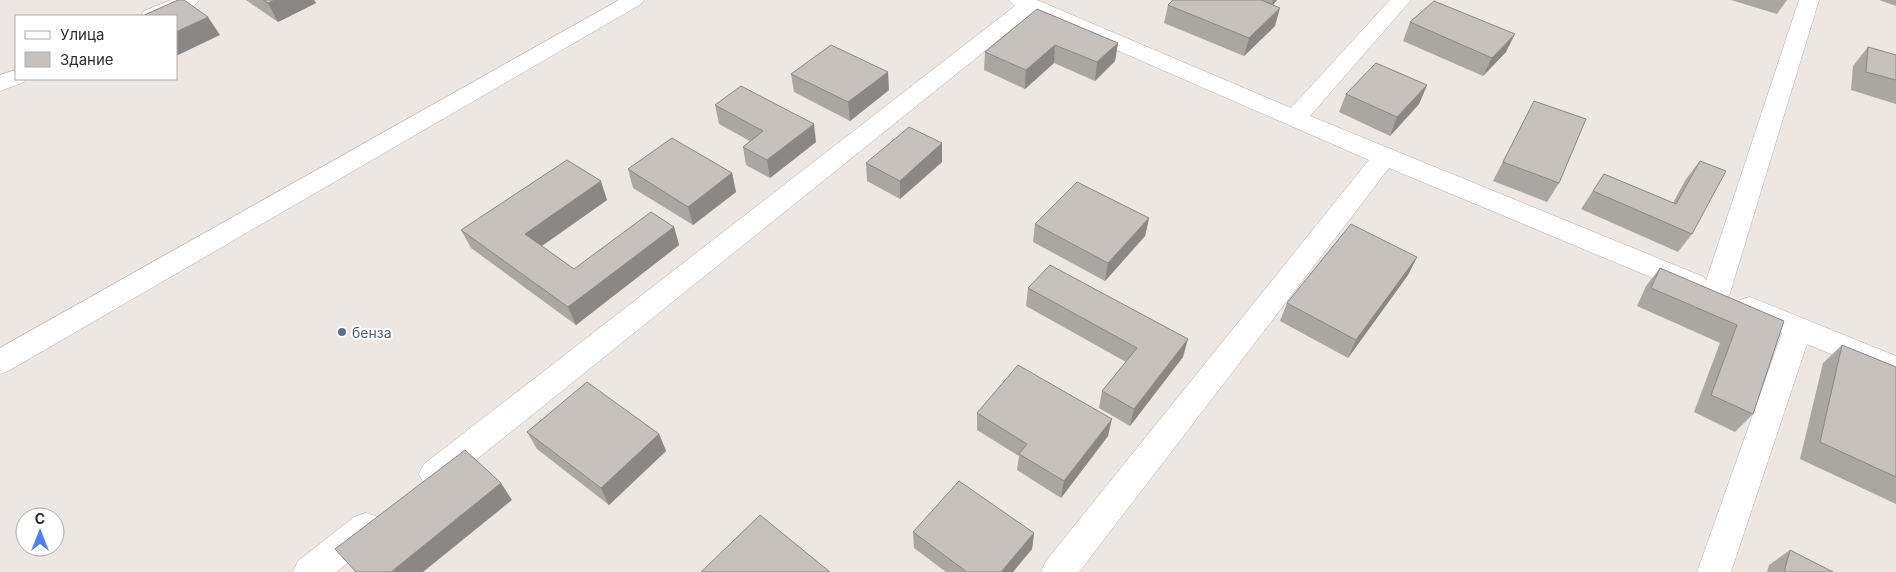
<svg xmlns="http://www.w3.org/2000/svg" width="1896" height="572" font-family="Inter,sans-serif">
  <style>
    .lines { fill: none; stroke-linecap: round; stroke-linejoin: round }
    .street-casing { stroke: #adb1b8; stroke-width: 1 }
    .street { fill: #fff; fill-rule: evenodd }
    .wall { fill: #aaa6a2 }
    .shaded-wall { fill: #8b8784 }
    .building { fill: #c6c1bc; stroke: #8b8784 }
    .service-dot { fill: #5c6f8a; stroke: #fff; stroke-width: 2 }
    .labels { text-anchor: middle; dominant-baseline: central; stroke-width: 4; stroke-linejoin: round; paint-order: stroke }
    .service-label { font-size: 14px; fill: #4e5e75; stroke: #fff; text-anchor: start }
  </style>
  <rect width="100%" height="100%" fill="#ede6e1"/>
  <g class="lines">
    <!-- street casing -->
    <g class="street-casing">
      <g id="street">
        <path d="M171,0H199C189,16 159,17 141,16L144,11Z"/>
        <polygon points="619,0 644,0 641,4 10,370 0,374 0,348"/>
        <polygon points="1009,0 1037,0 1291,108 1390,0 1411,0 1310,116 1704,277 1706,281 1799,0 1819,0 1730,293 1726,300 1716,303 1706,300 1703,292 1694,294 1684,291 1389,168 1079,572 1041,572 1046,561 1369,160 1032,13 446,484 435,488 424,484 419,474 424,464 1015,6"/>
        <polygon points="16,70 16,79 26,79 24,82 0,91 0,75"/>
        <polygon points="1750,297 1896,356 1896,381 1807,344 1731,572 1697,572 1782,333 1740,316 1736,308 1740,300"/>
        <polygon points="366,513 378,517 383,528 378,539 336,572 293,572 298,561 354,517"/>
      </g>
    </g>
    <!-- street -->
    <use href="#street" class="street"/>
  </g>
  <!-- wall -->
  <g class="wall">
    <polygon points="246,0 314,0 316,3 278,22"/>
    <polygon points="1173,0 1277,0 1273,5 1275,26 1244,56 1164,23 1168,5"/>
    <polygon points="1731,0 1787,0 1777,14"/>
    <polygon points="1879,0 1896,0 1896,6"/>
    <polygon points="1037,9 1118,43 1115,61 1095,81 1054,63 1025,89 984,70 985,52"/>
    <polygon points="1410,22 1506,52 1483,76 1403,41"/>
    <polygon points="1868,47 1896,55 1896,104 1851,90 1853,66"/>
    <polygon points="791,74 889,90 850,121 794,92"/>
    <polygon points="1427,85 1419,104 1390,136 1339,112 1346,94"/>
    <polygon points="1534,101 1559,183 1547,202 1493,181"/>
    <polygon points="715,105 816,142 770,178 746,165 743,147 750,141 719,124"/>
    <polygon points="942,143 942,162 900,199 867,181 866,163"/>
    <polygon points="1700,161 1692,234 1678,252 1581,209 1604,174 1673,203 1686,179"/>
    <polygon points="628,169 732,173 736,192 693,225 633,188"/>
    <polygon points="607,200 542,246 574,269 674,227 679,245 576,325 471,248 461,230"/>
    <polygon points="1149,218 1145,236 1105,281 1033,242 1035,224"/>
    <polygon points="1417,257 1408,275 1348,358 1280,321 1287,303"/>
    <polygon points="1660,268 1784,321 1753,414 1735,432 1694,412 1720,343 1637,306 1646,286"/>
    <polygon points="1028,288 1183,357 1130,426 1099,408 1102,391 1126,362 1026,306"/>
    <polygon points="1842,345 1896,367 1896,504 1800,459 1823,363"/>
    <polygon points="977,413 1108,436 1061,498 1017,470 1019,456 977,430"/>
    <polygon points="527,432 659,434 666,451 609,505 537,449"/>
    <polygon points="913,532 1034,533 1032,549 1013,572 946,572 914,548"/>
    <polygon points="1790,550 1833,572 1767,572 1769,565"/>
  </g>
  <!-- shaded-wall -->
  <g class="shaded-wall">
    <polygon points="275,0 314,0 316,3 278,22 268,3"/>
    <polygon points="1273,0 1277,0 1272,6"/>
    <polygon points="1280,8 1275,26 1244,56 1249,38"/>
    <polygon points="208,17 220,35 176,56 176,32"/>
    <polygon points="1515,34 1506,52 1483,76 1492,58"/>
    <polygon points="1118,43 1115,61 1095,81 1097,62"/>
    <polygon points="1055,45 1054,63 1025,89 1026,70"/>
    <polygon points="888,72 889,90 850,121 848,102"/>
    <polygon points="1427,85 1419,104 1390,136 1397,117"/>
    <polygon points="814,124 816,142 770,178 767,160"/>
    <polygon points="942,143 942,162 900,199 900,181"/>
    <polygon points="732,173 736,192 693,225 688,207"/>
    <polygon points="601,181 607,200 533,252 525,234"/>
    <polygon points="1149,218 1145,236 1105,281 1108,263"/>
    <polygon points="674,227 679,245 576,325 568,307"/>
    <polygon points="1417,257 1408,275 1348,358 1356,340"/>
    <polygon points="1188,339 1183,357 1130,426 1134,409"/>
    <polygon points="1112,419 1108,436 1061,498 1064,481"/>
    <polygon points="659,434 666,451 609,505 601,488"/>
    <polygon points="501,483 512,500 423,572 391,572"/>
    <polygon points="1034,533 1032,549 1013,572 1001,572"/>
  </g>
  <!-- building -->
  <g class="building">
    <polygon points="178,0 184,0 208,17 176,32 176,16 142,16"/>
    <polygon points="263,0 275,0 268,3"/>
    <polygon points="1173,0 1261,0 1280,8 1249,38 1168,5"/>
    <polygon points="1434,1 1515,34 1492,58 1410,22"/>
    <polygon points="1037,9 1118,43 1097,62 1055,45 1026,70 985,52"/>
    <polygon points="831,45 888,72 848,102 791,74"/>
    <polygon points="1868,47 1896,55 1896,80 1866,72"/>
    <polygon points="1376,63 1427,85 1397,117 1346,94"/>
    <polygon points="741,86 814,124 767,160 743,147 763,131 715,105"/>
    <polygon points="1534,101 1586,119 1559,183 1503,162"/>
    <polygon points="909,127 942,143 900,181 866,163"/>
    <polygon points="672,138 732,173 688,207 628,169"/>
    <polygon points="567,160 601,181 525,234 574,269 651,212 674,227 568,307 461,230"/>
    <polygon points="1700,161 1726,171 1692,234 1593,191 1604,174 1676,204"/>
    <polygon points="1077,182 1149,218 1108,263 1035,224"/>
    <polygon points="1351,224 1417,257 1356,340 1287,303"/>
    <polygon points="1050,265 1188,339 1134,409 1102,391 1137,348 1028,288"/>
    <polygon points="1660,268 1784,321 1753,414 1711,395 1737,325 1651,288"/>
    <polygon points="1842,345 1896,367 1896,477 1820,442"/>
    <polygon points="1018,365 1112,419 1064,481 1019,454 1027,444 977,413"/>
    <polygon points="587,382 659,434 601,488 527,432"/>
    <polygon points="465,450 501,483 391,572 356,572 335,549"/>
    <polygon points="959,481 1034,533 1001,572 967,572 913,532"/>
    <polygon points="760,515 830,572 701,572"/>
    <polygon points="1790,550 1833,572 1784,572"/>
  </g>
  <!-- markers -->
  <circle class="service-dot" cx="342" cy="332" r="5"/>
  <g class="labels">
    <!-- service labels -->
    <g class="service-label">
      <text x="352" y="332">бенза</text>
    </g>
  </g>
  <!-- legend -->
  <rect x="15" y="15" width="162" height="65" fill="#ffffff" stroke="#ababab"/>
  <rect x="25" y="31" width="25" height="8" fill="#ffffff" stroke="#ababab"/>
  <text x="60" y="40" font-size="15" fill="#2d2d2d">Улица</text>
  <rect x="25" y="52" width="25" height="15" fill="#c6c1bc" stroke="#ababab"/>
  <text x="60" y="65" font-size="15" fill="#2d2d2d">Здание</text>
  <!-- north arrow -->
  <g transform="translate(40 532)"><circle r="24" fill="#ffffff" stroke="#ababab"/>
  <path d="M0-4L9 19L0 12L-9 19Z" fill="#4c80ef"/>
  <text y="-8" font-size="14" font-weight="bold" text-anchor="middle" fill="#2d2d2d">С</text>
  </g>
</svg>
